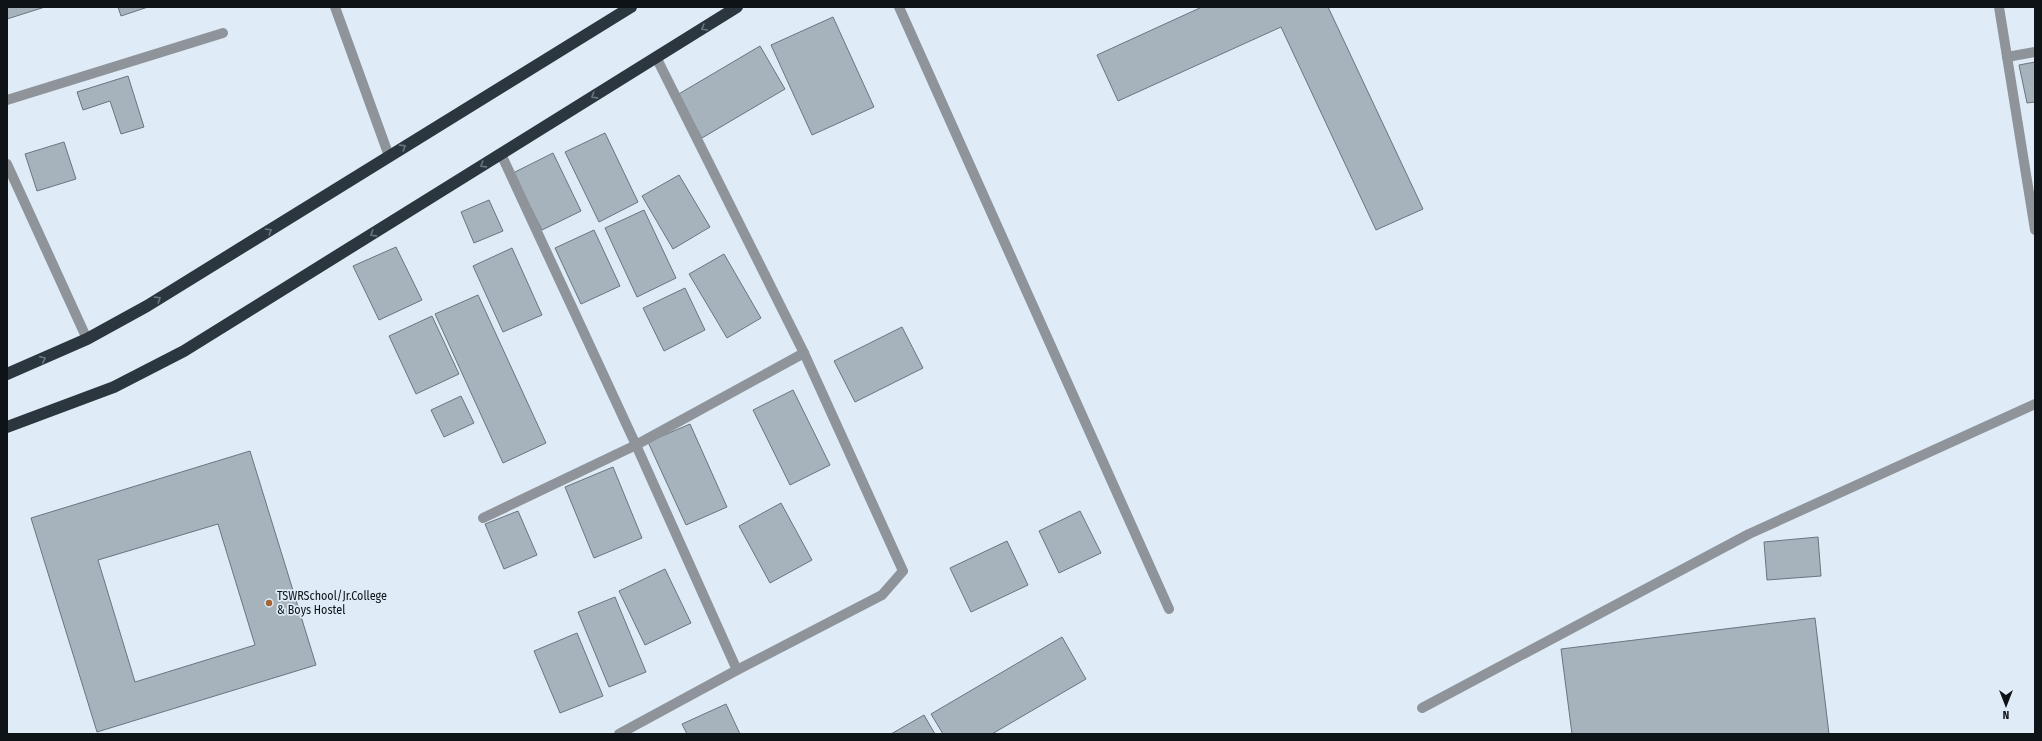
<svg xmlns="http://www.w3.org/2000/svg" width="2042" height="741" font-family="'Fira Sans Condensed',sans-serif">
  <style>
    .building { fill: #a6b3bd; stroke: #69757f; fill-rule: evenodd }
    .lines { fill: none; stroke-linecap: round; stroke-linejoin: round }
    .minor { stroke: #8e9499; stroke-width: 10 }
    .highway { stroke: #2b363f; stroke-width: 12 }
    .oneway { stroke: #6a7680 }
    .poi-dot { fill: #a76532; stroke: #dfecf8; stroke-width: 1.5 }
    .labels { text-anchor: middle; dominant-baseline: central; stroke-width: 3.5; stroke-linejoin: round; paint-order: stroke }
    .poi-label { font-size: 12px; fill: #0e1317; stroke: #dfecf8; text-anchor: start }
  </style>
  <rect width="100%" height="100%" fill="#dfecf8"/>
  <!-- building -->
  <g class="building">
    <polygon points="7,7 45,7 7,19"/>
    <polygon points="118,7 148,7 121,16"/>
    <polygon points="1202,7 1328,7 1423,209 1376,230 1281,27 1118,101 1097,55"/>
    <polygon points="833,17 874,107 812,135 771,45"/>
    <polygon points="760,46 785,89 702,138 677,95"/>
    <polygon points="2035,62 2035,102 2027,103 2019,65"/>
    <polygon points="128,76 144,127 121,134 110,101 83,110 77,92"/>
    <polygon points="605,133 638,202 599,222 565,152"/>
    <polygon points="64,142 76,179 37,191 25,154"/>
    <polygon points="553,153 581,211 542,230 513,173"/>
    <polygon points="679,175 710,227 673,249 642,196"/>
    <polygon points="489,200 503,231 474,243 461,212"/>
    <polygon points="644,210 676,278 637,297 605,228"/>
    <polygon points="594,230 620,286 581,304 555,248"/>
    <polygon points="396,247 422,300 379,320 353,266"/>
    <polygon points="512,248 542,315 503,332 473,266"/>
    <polygon points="724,254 761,318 727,338 689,274"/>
    <polygon points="685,288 705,330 664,351 643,308"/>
    <polygon points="478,295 546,443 503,463 435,314"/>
    <polygon points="432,316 459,374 416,394 389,336"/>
    <polygon points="902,327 923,368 855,402 834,361"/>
    <polygon points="793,390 830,465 790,485 753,410"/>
    <polygon points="461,396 474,423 444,437 431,410"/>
    <polygon points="690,424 727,507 686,525 648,442"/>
    <path d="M250,451L316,665L97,732L31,518ZM218,524L255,645L135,682L98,560Z"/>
    <polygon points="613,467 642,538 594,558 565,487"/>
    <polygon points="781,503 812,560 770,583 739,526"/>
    <polygon points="518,511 537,555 504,569 485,524"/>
    <polygon points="1080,511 1101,553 1059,573 1039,531"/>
    <polygon points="1818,537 1821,576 1767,580 1764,542"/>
    <polygon points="1007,541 1028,585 971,612 950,568"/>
    <polygon points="665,569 691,623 645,645 619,591"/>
    <polygon points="615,597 646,672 609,687 578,612"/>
    <polygon points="1815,618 1829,734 1572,734 1561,649"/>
    <polygon points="577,633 603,696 560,713 534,651"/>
    <polygon points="1062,637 1086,679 992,734 943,734 931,714"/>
    <polygon points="726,704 740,734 687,734 682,724"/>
    <polygon points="924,715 935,734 891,734"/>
  </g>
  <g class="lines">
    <!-- minor -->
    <g class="minor">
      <polyline points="335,7 389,156"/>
      <polyline points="899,7 1169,609"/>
      <polyline points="1999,7 2035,230"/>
      <polyline points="2007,57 2035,52"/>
      <polyline points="7,100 223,33"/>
      <polyline points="501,154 636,445 737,670"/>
      <polyline points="7,164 87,339"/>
      <polyline points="483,518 636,445 804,353"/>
      <polyline points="1422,708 1749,534 2035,404"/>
      <polyline points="619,734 737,670 882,595 903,571 804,353 656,57"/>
    </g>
    <!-- highway -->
    <g class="highway">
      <polyline points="7,374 87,339 147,306 631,7"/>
      <polyline points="7,427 114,387 184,351 737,7"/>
    </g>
  </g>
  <!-- one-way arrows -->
  <defs><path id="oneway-chevron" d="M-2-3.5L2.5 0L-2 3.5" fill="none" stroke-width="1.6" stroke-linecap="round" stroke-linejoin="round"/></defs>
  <g class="oneway">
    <use href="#oneway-chevron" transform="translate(704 28) rotate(149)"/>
    <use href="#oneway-chevron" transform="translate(594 96) rotate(148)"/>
    <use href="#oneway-chevron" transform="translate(403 147) rotate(-32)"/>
    <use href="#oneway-chevron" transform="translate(483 165) rotate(148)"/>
    <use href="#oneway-chevron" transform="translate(269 231) rotate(-32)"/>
    <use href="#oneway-chevron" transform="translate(373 234) rotate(148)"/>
    <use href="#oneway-chevron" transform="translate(158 299) rotate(-32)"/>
    <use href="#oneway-chevron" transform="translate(43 359) rotate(-24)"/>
  </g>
  <!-- markers -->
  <circle class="poi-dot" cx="269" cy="603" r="4"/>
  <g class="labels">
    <!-- poi labels -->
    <g class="poi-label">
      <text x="277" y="596">TSWRSchool/Jr.College<tspan x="277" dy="14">&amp; Boys Hostel</tspan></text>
    </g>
  </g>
  <!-- border -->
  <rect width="2042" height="741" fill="none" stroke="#0e1317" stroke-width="16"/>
  <!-- north arrow -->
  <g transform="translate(2006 705) rotate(180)" stroke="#dfecf8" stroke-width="3" paint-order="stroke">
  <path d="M0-3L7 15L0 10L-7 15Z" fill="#0e1317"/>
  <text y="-6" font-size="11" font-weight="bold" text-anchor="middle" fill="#0e1317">N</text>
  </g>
</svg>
